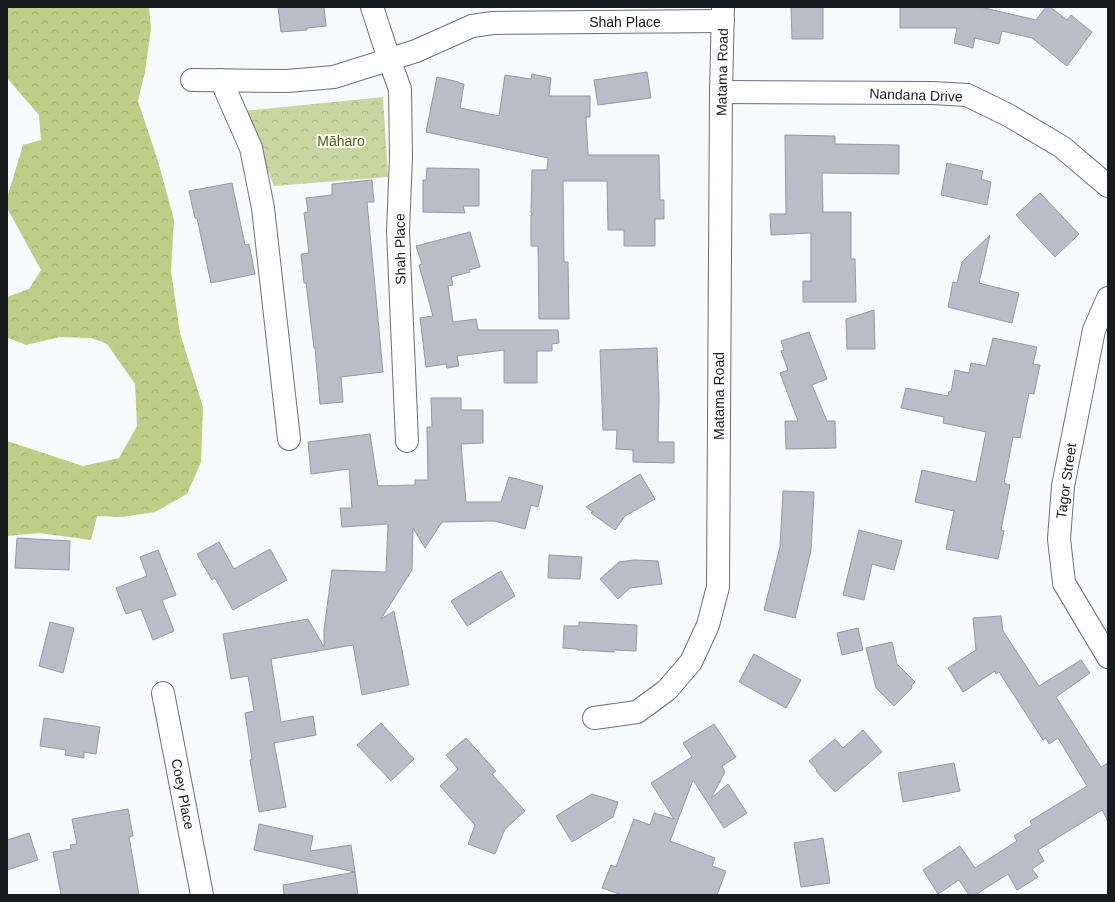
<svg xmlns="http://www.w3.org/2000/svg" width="1115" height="902" font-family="Arial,sans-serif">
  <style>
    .forest { fill: url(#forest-crowns) }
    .park { fill: url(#park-crowns) }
    .building { fill: #babdc8; stroke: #9598a3 }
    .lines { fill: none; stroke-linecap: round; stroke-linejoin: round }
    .minor-casing { stroke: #6c6f79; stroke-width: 24 }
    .minor { stroke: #fff; stroke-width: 22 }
    .labels { text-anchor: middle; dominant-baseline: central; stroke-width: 4; stroke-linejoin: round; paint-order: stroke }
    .street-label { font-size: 14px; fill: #191a1e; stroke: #fff }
    .park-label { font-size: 14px; fill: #525d0a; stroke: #fff }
  </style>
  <defs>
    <pattern id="forest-crowns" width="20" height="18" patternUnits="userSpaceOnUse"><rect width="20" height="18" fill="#bfcd86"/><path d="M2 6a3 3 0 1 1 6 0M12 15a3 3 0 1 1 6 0" fill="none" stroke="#a4af73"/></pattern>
    <pattern id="park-crowns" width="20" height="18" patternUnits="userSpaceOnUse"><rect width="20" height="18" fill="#cad5a2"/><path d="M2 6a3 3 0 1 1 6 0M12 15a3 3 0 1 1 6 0" fill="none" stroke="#adb68b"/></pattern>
  </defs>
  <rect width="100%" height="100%" fill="#f8fafe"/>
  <!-- forest -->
  <polygon class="forest" points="7,7 149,7 151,29 145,72 138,101 158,161 174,220 171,271 180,333 203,407 201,462 187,494 155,512 122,517 97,516 91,540 39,533 7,536 7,441 83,466 119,458 137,426 135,384 107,344 92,338 60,337 26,345 8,338 7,336 7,297 29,289 41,270 7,208 7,198 23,145 41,140 39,115 7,78"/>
  <!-- park -->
  <polygon class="park" points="383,97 388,177 274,186 243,111"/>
  <!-- building -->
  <g class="building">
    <polygon points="278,7 324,7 326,26 307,28 307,30 281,32"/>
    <polygon points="791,7 823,7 823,39 792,39"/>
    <polygon points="900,7 980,7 1036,20 1046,7 1050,7 1067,20 1071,15 1092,32 1067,66 1032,38 1002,31 999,44 975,38 973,48 954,43 957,28 900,28"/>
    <polygon points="647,72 651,98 598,105 594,80"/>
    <polygon points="532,74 551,78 549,96 590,96 590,117 586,117 588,155 659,155 660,200 664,200 664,219 655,219 655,246 624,246 624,230 608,230 607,181 563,181 564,262 568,262 569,319 539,319 538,246 531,246 531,215 533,214 531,213 532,170 547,170 548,158 426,132 437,77 459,82 459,83 464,84 460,108 499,116 505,75 531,79"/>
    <polygon points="785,135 835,136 835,144 899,145 899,174 822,173 823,212 851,212 851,259 855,259 856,302 803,302 803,281 811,281 811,233 771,235 770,214 786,214"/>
    <polygon points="947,163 983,171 981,179 991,182 987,205 941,195"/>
    <polygon points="427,168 479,169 479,206 463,206 465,213 423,212 423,180 426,180"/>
    <polygon points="372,180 374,202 367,202 383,372 341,377 343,402 320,404 315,348 314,348 306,283 304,283 301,254 309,253 304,213 308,212 306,198 332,195 332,184"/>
    <polygon points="232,183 245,245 249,244 255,274 211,283 197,218 195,218 189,191"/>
    <polygon points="1040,193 1079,234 1055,257 1016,215"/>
    <polygon points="470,232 480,267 469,270 470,272 451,277 453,285 448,286 453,322 476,319 478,330 558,330 559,343 552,344 552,351 537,351 537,383 504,383 504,350 457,356 459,366 447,368 446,364 426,367 420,318 433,316 419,265 422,264 416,246"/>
    <polygon points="990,235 979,283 1019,293 1012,323 948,307 953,282 957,283 962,262"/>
    <polygon points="874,310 875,349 847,349 846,319"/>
    <polygon points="809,332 827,379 812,385 827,421 835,421 836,448 786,449 785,421 798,421 780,373 788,370 781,351 784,350 781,341"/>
    <polygon points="993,338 1037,347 1033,364 1040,365 1034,394 1029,393 1020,438 1013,437 1004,483 1010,485 1001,530 1004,531 998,559 946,549 954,511 915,502 922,470 976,482 986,432 943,423 944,417 901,408 906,388 948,396 949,391 951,392 955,370 969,373 971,363 986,366"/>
    <polygon points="657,348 659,398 658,442 674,442 674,463 633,462 633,450 616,449 617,430 603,430 600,350"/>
    <polygon points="431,398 461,398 461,410 483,410 483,443 461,444 466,502 501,502 509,477 543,486 538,507 531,505 525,529 494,521 442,522 425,548 413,528 412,570 381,619 394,611 409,685 362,695 353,645 271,659 281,722 313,716 316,735 274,743 286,807 259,812 250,760 252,759 245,713 254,711 248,676 231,679 223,634 308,619 324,647 324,630 332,570 386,572 388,524 342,527 340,508 352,508 349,469 311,474 308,442 370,434 378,486 415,485 415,480 428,480 427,427 432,427"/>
    <polygon points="640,474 655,499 625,516 615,530 591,513 593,512 586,507"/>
    <polygon points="783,491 814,492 811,551 795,618 764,610 780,547"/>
    <polygon points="859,530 902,541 894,570 872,564 864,600 843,595"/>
    <polygon points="17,538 70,541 69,570 15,568"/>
    <polygon points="219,542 234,569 270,549 287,580 233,610 215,578 212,580 197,554"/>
    <polygon points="158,550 176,595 162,600 174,631 153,640 141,609 126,614 116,588 147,576 140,557"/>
    <polygon points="549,555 582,557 580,579 548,578"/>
    <polygon points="634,560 658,561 662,584 630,588 618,599 600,579 619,562"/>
    <polygon points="501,571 515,596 467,626 451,601"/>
    <polygon points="1001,616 1003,631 1039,686 1081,660 1090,673 1056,697 1101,767 1108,763 1108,821 1102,810 1038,850 1044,861 1032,869 1038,877 1017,890 1008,874 975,895 969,895 959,880 938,894 923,870 960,846 975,868 1017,841 1014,836 1032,825 1030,821 1087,786 1058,738 1049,744 1046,738 1043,740 999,672 996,674 995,671 963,692 948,668 976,650 973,618"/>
    <polygon points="50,622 74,628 63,673 39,666"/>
    <polygon points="579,622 637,625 636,651 614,650 614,652 578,650 577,649 563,648 564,626 579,626"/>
    <polygon points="858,628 863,650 842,655 837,633"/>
    <polygon points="892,642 897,664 915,682 911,686 912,688 894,706 876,688 866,648"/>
    <polygon points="754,654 801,680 786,708 739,682"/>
    <polygon points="44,718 100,727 96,754 84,752 84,758 65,755 66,750 40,746"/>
    <polygon points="381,723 414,759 391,781 357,745"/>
    <polygon points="714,724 736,757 722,766 725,772 711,798 728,784 747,813 724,828 693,780 670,841 715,858 712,866 726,871 717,895 622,895 602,888 611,865 616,867 634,819 650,825 654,813 674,819 651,783 692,757 683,743"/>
    <polygon points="863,730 882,752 835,792 816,771 817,770 809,761 835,739 843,748"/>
    <polygon points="466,738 496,771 492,774 525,811 505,829 495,854 468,844 475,825 440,786 458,769 446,755"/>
    <polygon points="954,763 960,791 903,802 898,773"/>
    <polygon points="592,794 618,802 613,817 572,842 556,816"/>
    <polygon points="128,809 133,836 129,837 139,895 61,895 53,852 71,849 70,845 77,844 72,819"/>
    <polygon points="259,824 313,836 310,851 351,845 355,872 254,850"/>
    <polygon points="29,833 38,860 7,870 7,840"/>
    <polygon points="823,838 830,883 801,887 794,843"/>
    <polygon points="355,872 358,895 284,895 283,885"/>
  </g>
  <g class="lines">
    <!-- minor casing -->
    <g class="minor-casing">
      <g id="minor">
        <polyline points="372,7 389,59 400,89 401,157 398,231 407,441"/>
        <polyline points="192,80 287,81 334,77 416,51 472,26 493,23 723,21"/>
        <polyline points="221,80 251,148 263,208 289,439"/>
        <polyline points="721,92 932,93 967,95 1008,115 1062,147 1108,186"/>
        <polyline points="1108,298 1094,330 1063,486 1059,539 1064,583 1108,657"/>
        <polyline points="163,693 202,895"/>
        <polyline points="594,718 637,712 667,690 691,662 708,625 718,587 721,92 723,7"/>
      </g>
    </g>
    <!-- minor -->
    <use href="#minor" class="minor"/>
  </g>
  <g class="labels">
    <!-- street labels -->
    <g class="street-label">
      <text x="625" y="22">Shah Place</text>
      <text transform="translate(722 72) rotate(-89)">Matama Road</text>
      <text transform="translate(916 95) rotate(2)">Nandana Drive</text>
      <text transform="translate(400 249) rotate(-91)">Shah Place</text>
      <text transform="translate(719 396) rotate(-90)">Matama Road</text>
      <text transform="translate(1066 481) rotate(-82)">Tagor Street</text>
      <text transform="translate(183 794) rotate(79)">Coey Place</text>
    </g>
    <!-- park labels -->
    <g class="park-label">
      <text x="341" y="141">Māharo</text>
    </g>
  </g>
  <!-- border -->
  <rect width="1115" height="902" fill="none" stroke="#191a1e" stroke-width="16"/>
</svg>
